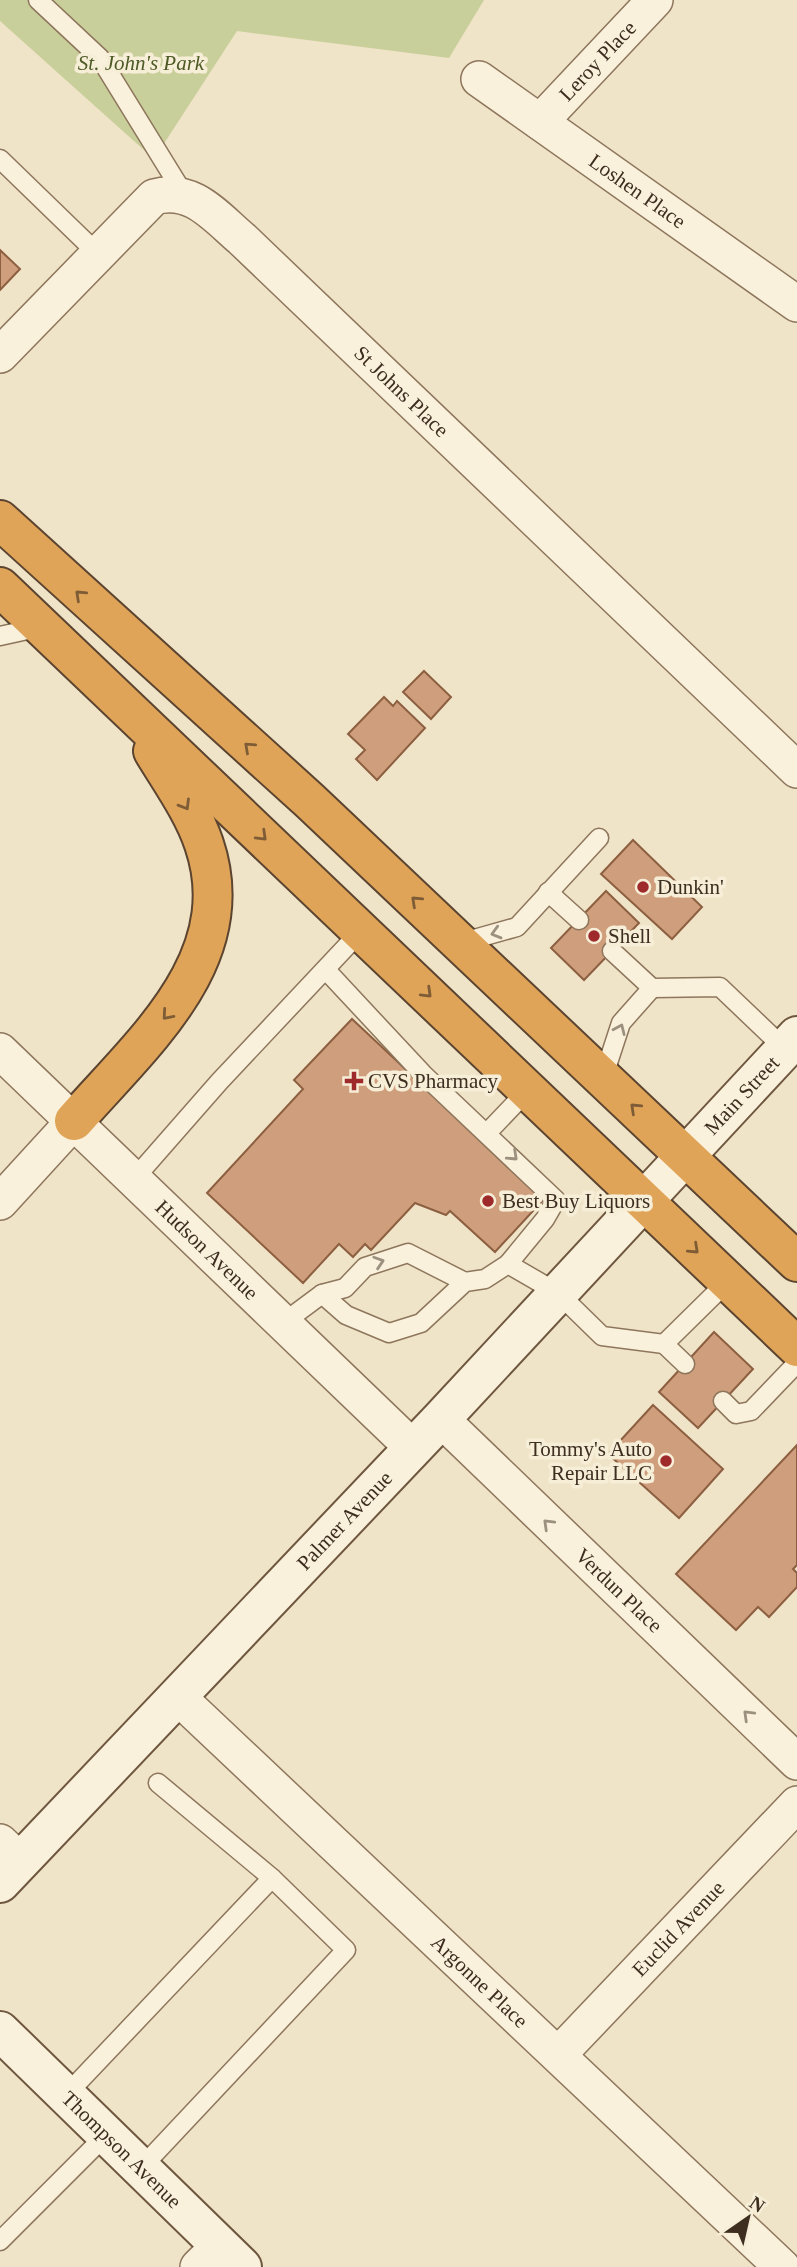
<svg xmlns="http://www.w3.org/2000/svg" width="797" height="2267" font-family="Georgia,serif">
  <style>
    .green { fill: #c9cf9b }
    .building { fill: #cf9f7d; stroke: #8d5f41; stroke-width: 2 }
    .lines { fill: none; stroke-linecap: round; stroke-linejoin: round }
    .lane-casing { stroke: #8d765c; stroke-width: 21 }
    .street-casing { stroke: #8d765c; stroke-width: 38 }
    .secondary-casing { stroke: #6f573f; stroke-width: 42 }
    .highway-casing { stroke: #5b4430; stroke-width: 42 }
    .lane { stroke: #faf1dc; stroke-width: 18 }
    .street { stroke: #faf1dc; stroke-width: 35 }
    .secondary { stroke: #faf1dc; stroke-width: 38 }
    .highway { stroke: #e0a458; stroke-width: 38 }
    .oneway { stroke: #7e5d36 }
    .oneway2 { stroke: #9c907e }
    .poi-dot { fill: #9e2a2b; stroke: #f7eed8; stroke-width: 2.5 }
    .labels { text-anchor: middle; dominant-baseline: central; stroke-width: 7; stroke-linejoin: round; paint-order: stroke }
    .street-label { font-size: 21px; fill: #3d2e20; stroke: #f7eed8 }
    .park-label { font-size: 21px; font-style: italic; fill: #4d5a26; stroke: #f7eed8 }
    .poi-label { font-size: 21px; fill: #3d2e20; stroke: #f7eed8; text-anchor: start }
  </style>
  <rect width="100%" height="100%" fill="#f0e4c8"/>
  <!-- green -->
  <polygon class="green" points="0,0 484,0 449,58 237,31 154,159 0,21"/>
  <!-- building -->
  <g class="building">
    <polygon points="0,250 20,269 0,290"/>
    <polygon points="424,671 451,697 431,719 403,692"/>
    <polygon points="384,697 393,706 397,701 425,728 377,780 356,759 365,750 348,734"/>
    <polygon points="633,840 702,907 672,939 601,874"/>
    <polygon points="606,891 639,923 584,980 551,948"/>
    <polygon points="352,1019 544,1199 495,1252 450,1211 446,1215 415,1203 371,1250 365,1244 353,1257 339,1244 303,1283 207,1193 303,1089 294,1080"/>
    <polygon points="714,1332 753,1369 698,1428 659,1392"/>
    <polygon points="653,1405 723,1469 679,1518 608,1454"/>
    <polygon points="797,1445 797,1565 793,1569 797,1573 797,1587 769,1617 758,1607 736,1630 676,1574"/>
  </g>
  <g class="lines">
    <!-- lane casing -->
    <g class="lane-casing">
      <g id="lane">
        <polyline points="38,0 100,58 185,196"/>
        <polyline points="0,159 98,254"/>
        <polyline points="0,636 41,627"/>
        <polyline points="548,892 579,920"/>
        <polyline points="460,943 517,927 599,838"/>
        <polyline points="612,951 652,988 720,987 785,1049"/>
        <polyline points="603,1078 621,1023 652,988"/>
        <polyline points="487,1133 528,1090"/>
        <polyline points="134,1179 219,1082 361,931"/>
        <polyline points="508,1264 558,1293 602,1336 664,1344 728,1281"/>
        <polyline points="322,1294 345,1288 365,1267 408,1253 465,1282"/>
        <polyline points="283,1323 322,1294 346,1315 389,1333 421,1323 465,1282 485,1279 508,1264 545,1219 556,1200 423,1074 326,970"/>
        <polyline points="664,1344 685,1364"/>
        <polyline points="723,1401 736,1414 751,1411 797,1363"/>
        <polyline points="66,2095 272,1878"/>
        <polyline points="141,2168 346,1950 272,1878 158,1783"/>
        <polyline points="0,2241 106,2135"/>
      </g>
    </g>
    <!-- street casing -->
    <g class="street-casing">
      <g id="street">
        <path id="s1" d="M479,79L797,304"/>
        <path id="s2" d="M540,122L655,0"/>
        <path id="s3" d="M0,355L154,197C192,186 215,216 242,239L797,770"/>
        <path id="s4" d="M0,1051L413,1448"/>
        <polyline points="0,1202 74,1121"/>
        <path id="s5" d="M441,1419L797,1762"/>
        <path id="s6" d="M177,1696L782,2267"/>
        <polyline points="0,1842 20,1861"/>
        <path id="s7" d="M559,2054L797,1804"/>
        <polyline points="198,2267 220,2245"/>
      </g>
    </g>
    <!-- secondary casing -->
    <g class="secondary-casing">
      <g id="secondary">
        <path id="s8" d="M0,1883L441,1419L797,1036"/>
        <path id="s9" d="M0,2031L242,2267"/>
      </g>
    </g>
    <!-- highway casing -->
    <g class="highway-casing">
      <g id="highway">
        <polyline points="0,520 310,801 797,1262"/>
        <polyline points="0,587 797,1347"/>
        <path d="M74,1121C142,1043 243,959 204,844C193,811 171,781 153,751"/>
      </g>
    </g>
    <!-- lane -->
    <use href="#lane" class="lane"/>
    <!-- street -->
    <use href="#street" class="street"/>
    <!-- secondary -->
    <use href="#secondary" class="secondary"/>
    <!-- highway -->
    <use href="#highway" class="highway"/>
  </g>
  <!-- one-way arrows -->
  <defs><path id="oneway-chevron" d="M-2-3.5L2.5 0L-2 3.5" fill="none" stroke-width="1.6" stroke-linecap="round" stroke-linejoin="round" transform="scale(1.75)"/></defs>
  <g class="oneway">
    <use href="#oneway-chevron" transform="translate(80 595) rotate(-137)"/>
    <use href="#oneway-chevron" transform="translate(249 747) rotate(-138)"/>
    <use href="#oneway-chevron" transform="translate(185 805) rotate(59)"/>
    <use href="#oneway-chevron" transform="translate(262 836) rotate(44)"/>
    <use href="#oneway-chevron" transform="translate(416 901) rotate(-137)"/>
    <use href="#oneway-chevron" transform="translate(427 993) rotate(44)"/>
    <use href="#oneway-chevron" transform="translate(167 1015) rotate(131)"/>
    <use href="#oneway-chevron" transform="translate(635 1108) rotate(-137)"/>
    <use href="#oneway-chevron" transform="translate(694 1249) rotate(43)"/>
  </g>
  <g class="oneway2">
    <use href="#oneway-chevron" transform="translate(496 933) rotate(164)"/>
    <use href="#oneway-chevron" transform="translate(620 1029) rotate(-66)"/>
    <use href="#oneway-chevron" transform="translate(513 1156) rotate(43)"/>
    <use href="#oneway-chevron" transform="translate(379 1262) rotate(-18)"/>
    <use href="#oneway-chevron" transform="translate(548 1524) rotate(-136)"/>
    <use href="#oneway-chevron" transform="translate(748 1715) rotate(-136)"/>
  </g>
  <!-- markers -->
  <g class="poi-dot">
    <circle cx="643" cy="887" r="7"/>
    <circle cx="594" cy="936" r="7"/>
    <path d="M350.5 1070.5h7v7h7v7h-7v7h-7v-7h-7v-7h7z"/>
    <circle cx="488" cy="1201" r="7"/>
    <circle cx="666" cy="1461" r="7"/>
  </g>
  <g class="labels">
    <!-- street labels -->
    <g class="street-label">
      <text stroke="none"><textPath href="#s2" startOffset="84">Leroy Place</textPath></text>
      <text stroke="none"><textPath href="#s1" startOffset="194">Loshen Place</textPath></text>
      <text stroke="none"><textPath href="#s3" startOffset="544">St Johns Place</textPath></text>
      <text stroke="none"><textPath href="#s8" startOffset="1082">Main Street</textPath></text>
      <text stroke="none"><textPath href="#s4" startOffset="287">Hudson Avenue</textPath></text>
      <text stroke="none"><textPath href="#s8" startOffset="500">Palmer Avenue</textPath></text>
      <text stroke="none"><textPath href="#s5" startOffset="247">Verdun Place</textPath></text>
      <text stroke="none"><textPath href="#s7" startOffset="173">Euclid Avenue</textPath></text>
      <text stroke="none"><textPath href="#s6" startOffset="416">Argonne Place</textPath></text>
      <text stroke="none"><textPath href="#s9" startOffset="170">Thompson Avenue</textPath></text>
    </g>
    <!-- park labels -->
    <g class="park-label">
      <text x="141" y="63">St. John's Park</text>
    </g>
    <!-- poi labels -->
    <g class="poi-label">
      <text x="657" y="887">Dunkin'</text>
      <text x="608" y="936">Shell</text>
      <text x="368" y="1081">CVS Pharmacy</text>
      <text x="502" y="1201">Best Buy Liquors</text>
      <text x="652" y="1449" text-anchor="end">Tommy's Auto<tspan x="652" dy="24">Repair LLC</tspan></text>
    </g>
  </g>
  <!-- north arrow -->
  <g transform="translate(748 2218) rotate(34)" stroke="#f7eed8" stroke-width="5" paint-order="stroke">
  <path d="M0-5L12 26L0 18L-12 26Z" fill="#3d2e20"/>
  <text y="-10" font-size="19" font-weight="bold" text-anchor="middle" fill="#3d2e20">N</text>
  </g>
</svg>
